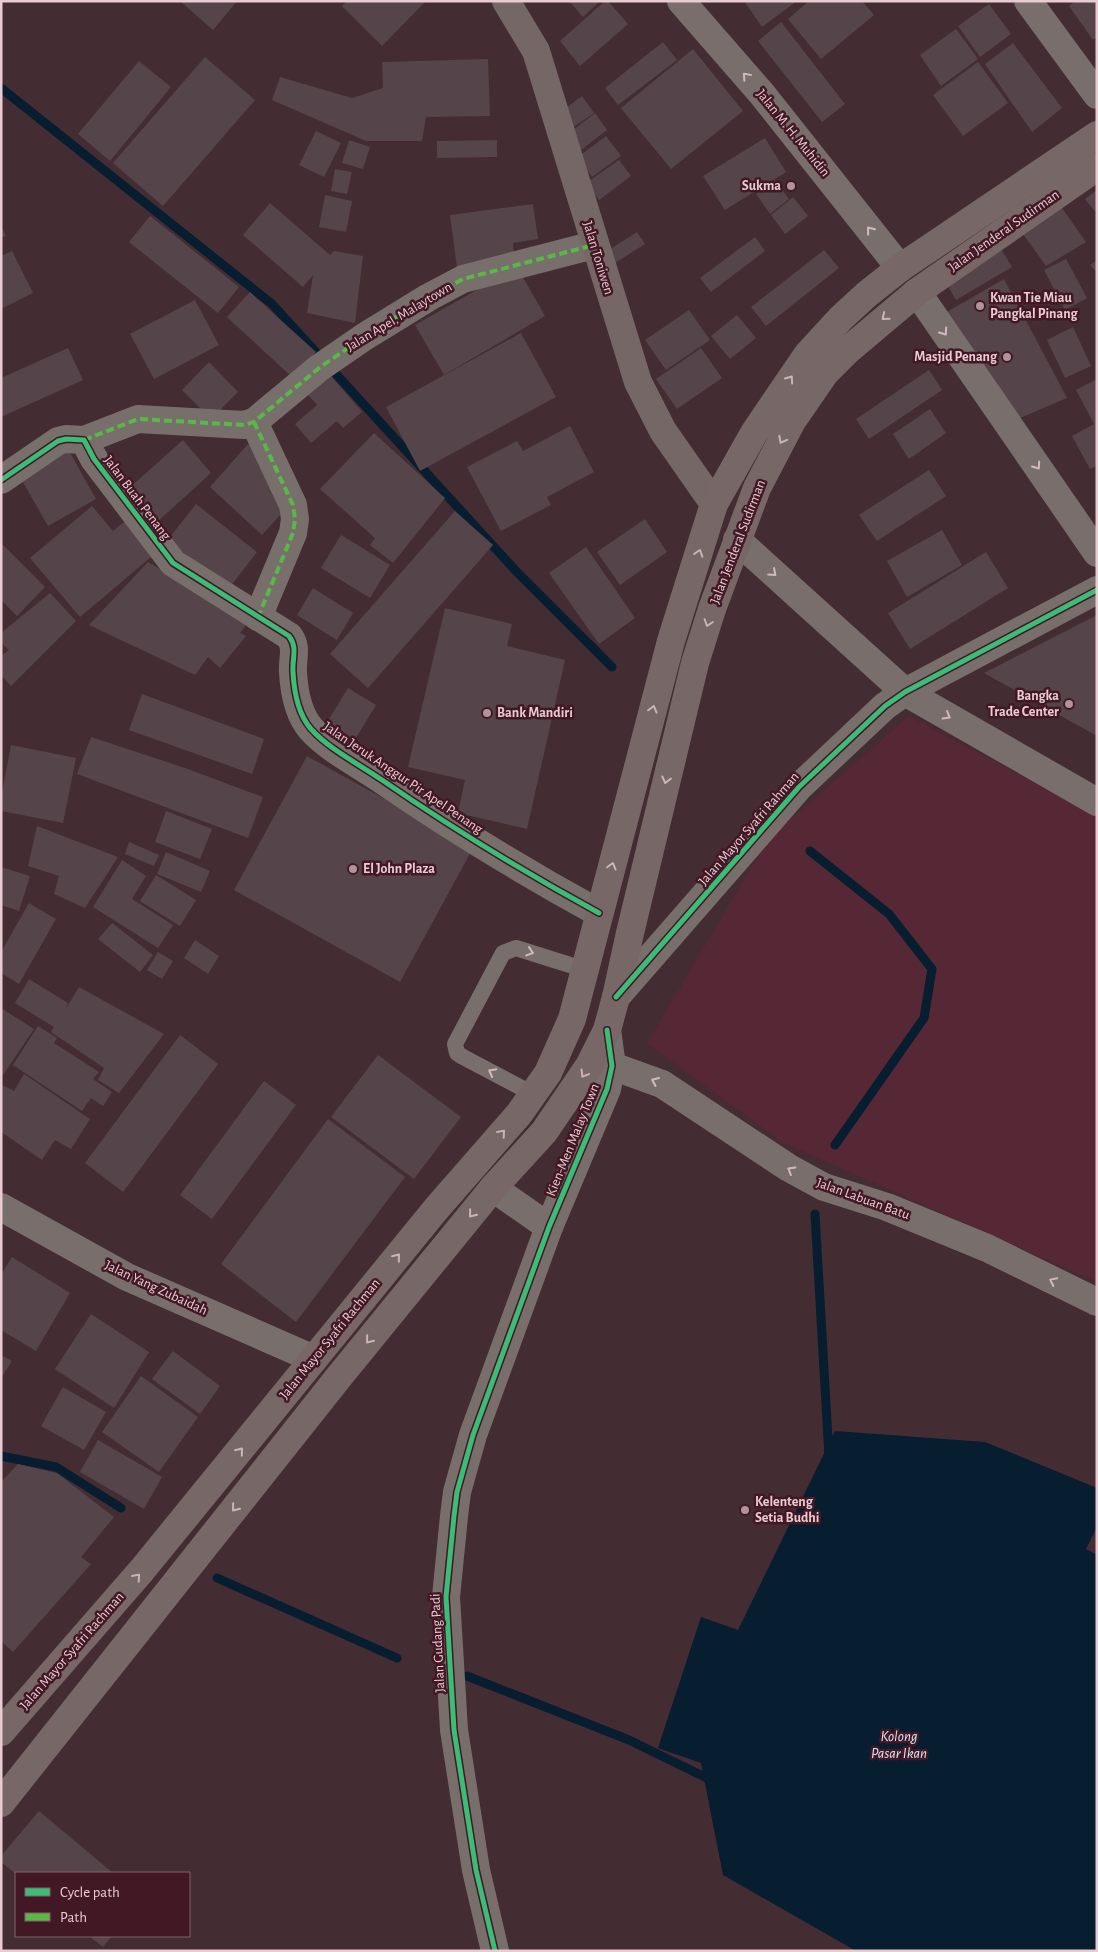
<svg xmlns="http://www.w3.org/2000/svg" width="1098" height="1952" font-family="'Alegreya Sans',sans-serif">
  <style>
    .built { fill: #562734 }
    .water { fill: #071d30 }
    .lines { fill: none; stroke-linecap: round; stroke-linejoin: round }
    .stream { stroke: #071d30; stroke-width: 9 }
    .building { fill: #56444b }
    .service { stroke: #786f6c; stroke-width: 16 }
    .minor { stroke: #786f6c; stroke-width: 28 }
    .tertiary { stroke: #786f6c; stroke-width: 28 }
    .secondary { stroke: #746765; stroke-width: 28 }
    .trunk { stroke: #776867; stroke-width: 28 }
    .quiet { stroke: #58b947; stroke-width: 4; stroke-dasharray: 8 4; stroke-linecap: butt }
    .cycleway-casing { stroke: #431825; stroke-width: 8 }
    .cycleway { stroke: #3abd76; stroke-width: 5 }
    .oneway { stroke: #d2b9be }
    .oneway2 { stroke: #ccb3b7 }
    .poi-dot { fill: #af949a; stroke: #431825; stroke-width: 2 }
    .labels { text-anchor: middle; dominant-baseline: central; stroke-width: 5; stroke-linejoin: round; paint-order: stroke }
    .street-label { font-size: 14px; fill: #e9ccd2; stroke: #431825 }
    .poi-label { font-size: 14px; font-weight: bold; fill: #e9ccd2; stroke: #431825; text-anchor: start }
    .water-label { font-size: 15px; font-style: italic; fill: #d1e6f7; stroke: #431825 }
  </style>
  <rect width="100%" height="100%" fill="#442c33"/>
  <!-- built -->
  <polygon class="built" points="909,716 1097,815 1097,1282 782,1142 647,1043 769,838"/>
  <!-- water -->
  <polygon class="water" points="835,1431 985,1442 1097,1488 1097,1527 1086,1549 1097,1555 1097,1951 856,1951 723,1875 701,1763 658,1748 701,1617 738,1630"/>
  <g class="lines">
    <!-- stream -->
    <g class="stream">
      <polyline points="1,88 272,304 516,571 612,667"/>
      <polyline points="810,851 889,914 932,969 924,1018 835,1145"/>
      <polyline points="815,1214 829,1456"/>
      <polyline points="1,1456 56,1467 121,1508"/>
      <polyline points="217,1578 397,1658"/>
      <polyline points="467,1676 629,1740 713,1781"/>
    </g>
  </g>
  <!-- building -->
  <g class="building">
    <polygon points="180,1 237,1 213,30"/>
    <polygon points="347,1 426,1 382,46 342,6"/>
    <polygon points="569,1 600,1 583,17"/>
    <polygon points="605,1 608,1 628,24 580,66 560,41"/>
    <polygon points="744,1 797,1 762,27"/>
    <polygon points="809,1 862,1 874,15 821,59 788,19"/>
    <polygon points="1075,1 1097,1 1097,37 1093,40 1069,6"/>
    <polygon points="989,4 1011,34 980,57 958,26"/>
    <polygon points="781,22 845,104 822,122 758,41"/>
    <polygon points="956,29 978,59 941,86 920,55"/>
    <polygon points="663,42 677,60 618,105 605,88"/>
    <polygon points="1013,43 1062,108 1032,132 985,64"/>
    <polygon points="693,49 743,111 671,169 621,108"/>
    <polygon points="205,57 255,100 163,206 113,163"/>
    <polygon points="488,59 490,116 426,117 422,141 366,141 272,100 280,77 352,98 383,88 382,62"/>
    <polygon points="139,61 171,87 110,161 78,134"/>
    <polygon points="978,62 1008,103 963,136 933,95"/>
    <polygon points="582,96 594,113 569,130 558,114"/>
    <polygon points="595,113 607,130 577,153 565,136"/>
    <polygon points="316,131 341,143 324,177 299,165"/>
    <polygon points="606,136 621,156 592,177 578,157"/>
    <polygon points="765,138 786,172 725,210 703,176"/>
    <polygon points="349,140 370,147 363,169 342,163"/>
    <polygon points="497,140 497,157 437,158 437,141"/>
    <polygon points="619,160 631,176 599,200 586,183"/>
    <polygon points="335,169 352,172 347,194 331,191"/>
    <polygon points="775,180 789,199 770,214 756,194"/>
    <polygon points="1097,190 1097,214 1085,199"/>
    <polygon points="325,195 352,201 346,232 319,227"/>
    <polygon points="793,197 808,216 785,234 771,215"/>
    <polygon points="1055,198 1086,242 1046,266 1018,227"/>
    <polygon points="270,203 330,255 334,251 363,256 355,323 307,313 313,275 303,287 243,235"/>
    <polygon points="533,204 538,239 513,243 515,261 457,268 450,215"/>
    <polygon points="150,216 239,287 218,313 129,242"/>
    <polygon points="1,226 6,236 1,238"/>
    <polygon points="637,232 645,244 615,263 607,251"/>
    <polygon points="755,237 765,251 711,292 700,278"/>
    <polygon points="998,244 1012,267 956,300 942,276"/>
    <polygon points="824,250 839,268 766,326 751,307"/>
    <polygon points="12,251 33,293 1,309 1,256"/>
    <polygon points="1066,259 1087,298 1065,310 1044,270"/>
    <polygon points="1097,260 1097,273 1090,265"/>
    <polygon points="517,267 545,316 444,375 415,325"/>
    <polygon points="1004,279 1067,398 1013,421 940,316"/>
    <polygon points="250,292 316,352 293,378 227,317"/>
    <polygon points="195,300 219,345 154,379 130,334"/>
    <polygon points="689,310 710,340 666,370 645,340"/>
    <polygon points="737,315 756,338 730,359 711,336"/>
    <polygon points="1073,327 1091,366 1065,378 1047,340"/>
    <polygon points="521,333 556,397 420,471 386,407"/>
    <polygon points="68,348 83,380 1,417 1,378"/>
    <polygon points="701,348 722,378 677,409 656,379"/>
    <polygon points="209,362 238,392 211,419 182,390"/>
    <polygon points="326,370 362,412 343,428 337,421 311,443 295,424 317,405 304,390"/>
    <polygon points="929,370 942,390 869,439 856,419"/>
    <polygon points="1097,379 1097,466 1090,469 1072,436 1094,424 1076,390"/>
    <polygon points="930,409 946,433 909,459 893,434"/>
    <polygon points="570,426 594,472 547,497 551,505 501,531 467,467 517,441 523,451"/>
    <polygon points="374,433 445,498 393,563 370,545 375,538 320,489"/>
    <polygon points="183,440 211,473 156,523 127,490"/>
    <polygon points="248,444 267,461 273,479 268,485 289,505 262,535 210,487"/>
    <polygon points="68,449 96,499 48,526 20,477"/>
    <polygon points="929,470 946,496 877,541 859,515"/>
    <polygon points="196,504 257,552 227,591 166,542"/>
    <polygon points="92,506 113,531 129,518 157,552 80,617 30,558"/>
    <polygon points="455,511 493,545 368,688 330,654"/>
    <polygon points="645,519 667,552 620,585 597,552"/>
    <polygon points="942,530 962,565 907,597 887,561"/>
    <polygon points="341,535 390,565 370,598 321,568"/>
    <polygon points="1,543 45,587 17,616 1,600"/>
    <polygon points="586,547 635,618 599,644 549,573"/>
    <polygon points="986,552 1008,588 910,649 888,613"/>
    <polygon points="148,562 249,621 240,633 246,636 220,668 208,657 195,675 89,625"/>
    <polygon points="313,588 353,613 337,640 297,615"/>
    <polygon points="50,593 76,621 11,686 1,675 1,656 9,650 1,643 1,633"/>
    <polygon points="445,608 512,624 507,646 565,660 527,829 458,813 465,780 408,767"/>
    <polygon points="1097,615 1097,736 984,673"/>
    <polygon points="348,688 376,705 354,741 326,724"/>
    <polygon points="142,694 264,739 252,774 129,730"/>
    <polygon points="91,737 185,768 263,797 248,838 77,774"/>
    <polygon points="11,745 76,758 63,823 1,811 1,798"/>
    <polygon points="307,756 473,848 400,982 234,890"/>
    <polygon points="166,811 212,829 200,859 155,842"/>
    <polygon points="37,826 118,857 85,908 54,894 59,876 28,866"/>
    <polygon points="129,842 159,855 154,866 125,854"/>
    <polygon points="166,852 210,871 201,892 157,874"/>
    <polygon points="122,860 146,876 132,899 173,925 158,948 93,907"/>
    <polygon points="1,867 30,876 19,911 1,905"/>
    <polygon points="156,875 196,900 180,926 140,901"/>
    <polygon points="29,903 56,919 19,984 1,973 1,952"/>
    <polygon points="112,923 153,955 140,972 98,939"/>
    <polygon points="195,940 219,956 208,974 184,958"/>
    <polygon points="158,952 173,961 162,979 147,970"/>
    <polygon points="29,979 68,1003 65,1010 79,987 164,1034 119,1093 98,1080 104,1068 51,1032 54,1027 15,1003"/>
    <polygon points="1,1008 34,1029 1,1078"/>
    <polygon points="38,1026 57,1038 54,1043 99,1072 93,1079 112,1092 103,1106 91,1098 82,1111 13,1065"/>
    <polygon points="180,1035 218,1064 123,1192 85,1163"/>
    <polygon points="378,1055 461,1117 414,1179 331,1117"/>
    <polygon points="24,1074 90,1119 71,1149 55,1140 42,1160 1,1132 1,1087 2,1085 14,1091"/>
    <polygon points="264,1081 296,1105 212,1219 180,1195"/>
    <polygon points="328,1119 405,1177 296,1322 221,1264"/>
    <polygon points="12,1257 70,1293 36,1351 1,1330 1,1275"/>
    <polygon points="91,1314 149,1352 114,1408 55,1369"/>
    <polygon points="173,1351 220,1386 200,1414 152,1379"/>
    <polygon points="1,1355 12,1361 1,1378"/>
    <polygon points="141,1376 198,1417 159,1472 102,1432"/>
    <polygon points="63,1387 106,1412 84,1450 41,1426"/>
    <polygon points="98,1440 162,1477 144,1509 80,1472"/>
    <polygon points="18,1464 57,1473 114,1517 81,1557 91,1564 13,1652 1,1641 1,1482"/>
    <polygon points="39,1811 113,1873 16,1874 1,1862 1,1856"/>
    <polygon points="89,1936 112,1936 103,1947"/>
  </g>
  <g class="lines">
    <!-- service -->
    <polyline class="service" points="535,1095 463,1057 457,1053 455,1044 503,953 516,948 586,970"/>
    <!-- minor -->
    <g class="minor">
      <polyline points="681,1 762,94 900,268"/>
      <polyline points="1028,1 1097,95"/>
      <polyline points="917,292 1097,553"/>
      <polyline points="254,422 293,505 295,519 293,533 258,617"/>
      <polyline points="84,440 138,419 244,425 254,422 319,368 364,337 429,297 463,279 594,245"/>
      <path d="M1,480L58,441L66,439L84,440L94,459L173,563L289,636C298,648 292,658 293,672C294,691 298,714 311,729C330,750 359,764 382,780C452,828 524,872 599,913"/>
      <polyline points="737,540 905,692 1097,802"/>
      <polyline points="616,997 799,787 885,706 905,692 1097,590"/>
      <polyline points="612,1066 662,1084 789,1168 824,1187 887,1207 987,1248 1097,1302"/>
      <polyline points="493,1188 549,1227"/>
      <polyline points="495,1951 476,1870 454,1730 446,1597 454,1516 457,1492 473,1435 549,1227 607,1089 612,1066 607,1030"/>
    </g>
    <!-- tertiary -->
    <polyline class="tertiary" points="1,1207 127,1277 314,1359"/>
    <!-- secondary -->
    <polyline class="secondary" points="506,1 536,51 638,382 663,431 714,504"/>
    <!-- trunk -->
    <g class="trunk">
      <polyline points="1,1732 142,1570 436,1209 519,1114 548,1073 572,1019 671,641 714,504 754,433 807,355 841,318 866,295 900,268 1097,135"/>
      <polyline points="1,1803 338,1378 493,1188 544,1132 589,1066 607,1030 616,997 630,933 695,663 712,609 757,488 792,421 812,392 825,373 847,351 917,292 1097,167"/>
    </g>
    <!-- quiet -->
    <g class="quiet">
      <polyline points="254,422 293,505 295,519 293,533 258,617"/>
      <polyline points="84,440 138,419 244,425 254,422 319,368 364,337 429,297 463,279 594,245"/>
    </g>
    <!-- cycleway casing -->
    <g class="cycleway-casing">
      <g id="cycleway">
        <path d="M1,480L58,441L66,439L84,440L94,459L173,563L289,636C298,648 292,658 293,672C294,691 298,714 311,729C330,750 359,764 382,780C452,828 524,872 599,913"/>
        <polyline points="616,997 799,787 885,706 905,692 1097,590"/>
        <polyline points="495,1951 476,1870 454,1730 446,1597 454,1516 457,1492 473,1435 549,1227 607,1089 612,1066 607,1030"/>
      </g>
    </g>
    <!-- cycleway -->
    <use href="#cycleway" class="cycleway"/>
  </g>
  <!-- one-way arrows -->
  <defs><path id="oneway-chevron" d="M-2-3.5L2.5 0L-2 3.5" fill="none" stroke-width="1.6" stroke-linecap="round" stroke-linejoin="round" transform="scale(1.25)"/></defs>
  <g class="oneway">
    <use href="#oneway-chevron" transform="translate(746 76) rotate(-131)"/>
    <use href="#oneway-chevron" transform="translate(870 230) rotate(-128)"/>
    <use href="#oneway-chevron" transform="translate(944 332) rotate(55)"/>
    <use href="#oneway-chevron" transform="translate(1037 466) rotate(55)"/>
    <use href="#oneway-chevron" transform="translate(773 573) rotate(42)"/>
    <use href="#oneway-chevron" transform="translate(947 716) rotate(30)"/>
    <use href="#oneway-chevron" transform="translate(530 952) rotate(18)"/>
    <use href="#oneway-chevron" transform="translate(492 1072) rotate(-152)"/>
    <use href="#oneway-chevron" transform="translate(655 1081) rotate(-156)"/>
    <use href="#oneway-chevron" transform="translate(791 1170) rotate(-149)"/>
    <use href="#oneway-chevron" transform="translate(1053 1281) rotate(-154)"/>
  </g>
  <g class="oneway2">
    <use href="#oneway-chevron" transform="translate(885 317) rotate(141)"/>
    <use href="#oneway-chevron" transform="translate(790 379) rotate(-55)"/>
    <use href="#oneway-chevron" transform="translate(782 440) rotate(118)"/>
    <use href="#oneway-chevron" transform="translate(699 553) rotate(-72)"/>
    <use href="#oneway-chevron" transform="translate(708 623) rotate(108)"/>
    <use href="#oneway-chevron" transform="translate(653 709) rotate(-75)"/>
    <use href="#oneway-chevron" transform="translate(666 780) rotate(104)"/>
    <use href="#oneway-chevron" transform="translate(612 866) rotate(-75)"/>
    <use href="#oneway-chevron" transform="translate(584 1074) rotate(121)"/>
    <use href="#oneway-chevron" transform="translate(502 1133) rotate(-49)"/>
    <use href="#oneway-chevron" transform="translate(472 1214) rotate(129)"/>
    <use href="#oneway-chevron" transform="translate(397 1257) rotate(-51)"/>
    <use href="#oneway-chevron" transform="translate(369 1340) rotate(129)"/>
    <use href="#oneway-chevron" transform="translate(240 1451) rotate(-51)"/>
    <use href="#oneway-chevron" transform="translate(235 1508) rotate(129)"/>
    <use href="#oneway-chevron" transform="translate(137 1577) rotate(-49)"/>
  </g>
  <!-- markers -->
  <g class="poi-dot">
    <circle cx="791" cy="186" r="5"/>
    <circle cx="980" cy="306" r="5"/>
    <circle cx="1007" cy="357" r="5"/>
    <circle cx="1069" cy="704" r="5"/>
    <circle cx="487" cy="713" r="5"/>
    <circle cx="353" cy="869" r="5"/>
    <circle cx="745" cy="1510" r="5"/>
  </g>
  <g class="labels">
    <!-- street labels -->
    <g class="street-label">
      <text transform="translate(793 133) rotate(51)">Jalan M. H. Muhidin</text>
      <text transform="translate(1004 231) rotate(-35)">Jalan Jenderal Sudirman</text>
      <text transform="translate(598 258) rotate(73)">Jalan Toniwen</text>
      <text transform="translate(399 317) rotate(-31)">Jalan Apel, Malaytown</text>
      <text transform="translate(137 498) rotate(53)">Jalan Buah Penang</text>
      <text transform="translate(738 542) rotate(-69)">Jalan Jenderal Sudirman</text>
      <text transform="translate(403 778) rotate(34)">Jalan Jeruk Anggur Pir Apel Penang</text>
      <text transform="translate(749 829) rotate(-49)">Jalan Mayor Syafri Rahman</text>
      <text transform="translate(573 1140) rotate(-68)">Kien-Men Malay Town</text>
      <text transform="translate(863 1199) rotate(20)">Jalan Labuan Batu</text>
      <text transform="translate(156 1288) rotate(25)">Jalan Yang Zubaidah</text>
      <text transform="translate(330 1339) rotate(-51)">Jalan Mayor Syafri Rachman</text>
      <text transform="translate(438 1643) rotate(-93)">Jalan Gudang Padi</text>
      <text transform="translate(72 1651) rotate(-49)">Jalan Mayor Syafri Rachman</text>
    </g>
    <!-- poi labels -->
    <g class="poi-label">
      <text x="781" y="186" text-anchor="end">Sukma</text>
      <text x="990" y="298">Kwan Tie Miau<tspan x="990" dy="16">Pangkal Pinang</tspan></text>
      <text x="997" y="357" text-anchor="end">Masjid Penang</text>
      <text x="1059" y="696" text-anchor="end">Bangka<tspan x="1059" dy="16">Trade Center</tspan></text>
      <text x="497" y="713">Bank Mandiri</text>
      <text x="363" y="869">El John Plaza</text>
      <text x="755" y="1502">Kelenteng<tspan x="755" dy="16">Setia Budhi</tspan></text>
    </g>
    <!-- water labels -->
    <g class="water-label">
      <text x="899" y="1736">Kolong<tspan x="899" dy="17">Pasar Ikan</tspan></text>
    </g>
  </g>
  <!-- border -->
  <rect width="1098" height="1952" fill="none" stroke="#e9ccd2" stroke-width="5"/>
  <!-- legend -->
  <rect x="15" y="1872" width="175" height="65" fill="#431825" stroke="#85606a"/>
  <rect x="25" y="1888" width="25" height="8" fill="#3abd76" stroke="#85606a"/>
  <text x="60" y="1897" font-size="15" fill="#e9ccd2">Cycle path</text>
  <rect x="25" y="1913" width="25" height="8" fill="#58b947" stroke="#85606a"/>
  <text x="60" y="1922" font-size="15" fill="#e9ccd2">Path</text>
</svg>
